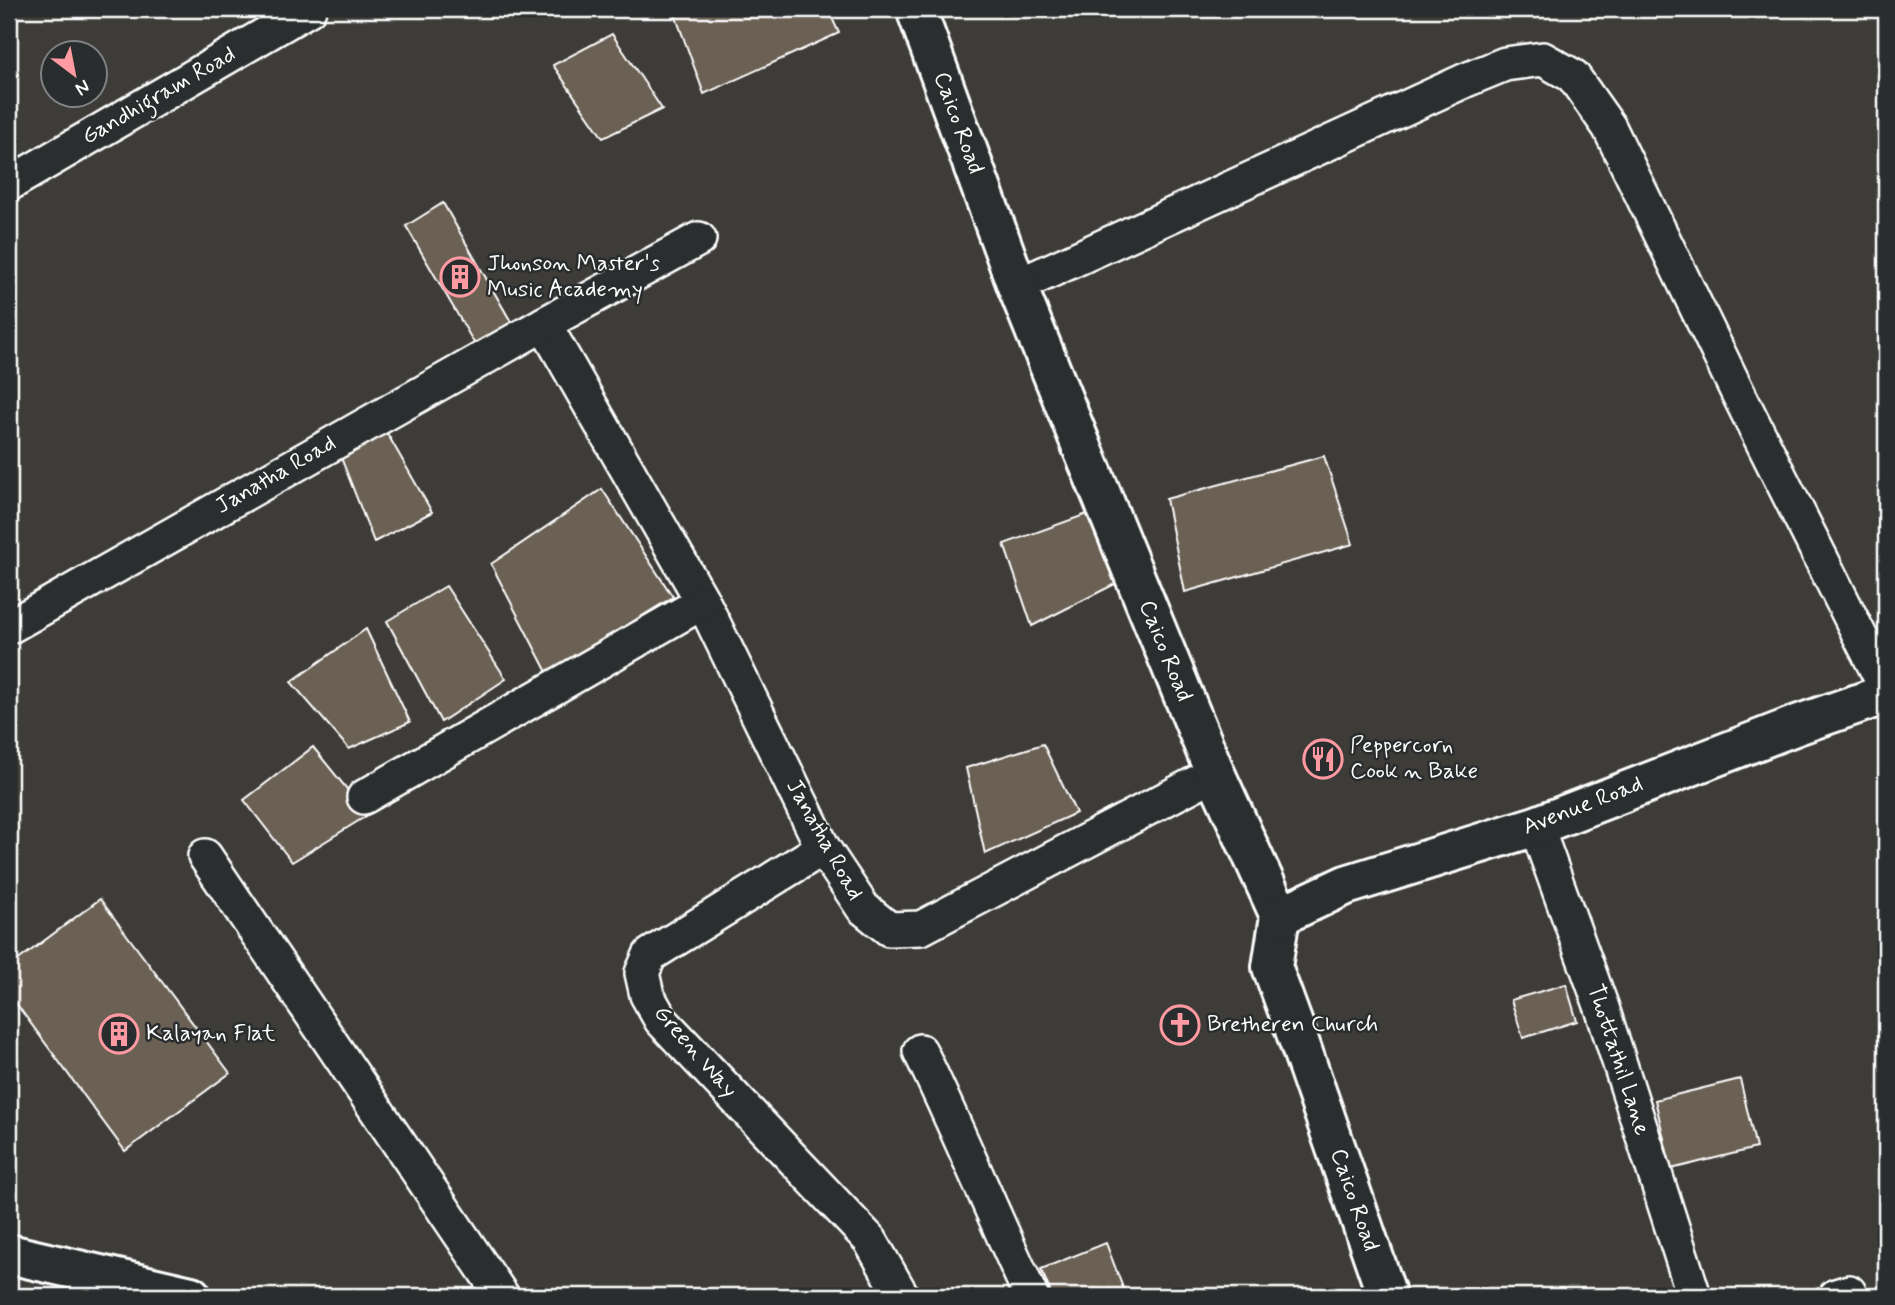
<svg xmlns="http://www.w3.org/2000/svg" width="1895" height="1305" font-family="Mynerve,sans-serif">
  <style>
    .building { fill: #6b6052; stroke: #fff; stroke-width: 2 }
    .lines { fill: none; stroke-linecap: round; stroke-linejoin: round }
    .minor-casing { stroke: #fff; stroke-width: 38 }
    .tertiary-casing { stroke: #fff; stroke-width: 44 }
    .secondary-casing { stroke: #fff; stroke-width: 44 }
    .minor { stroke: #2a2d2e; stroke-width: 33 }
    .tertiary { stroke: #2a2d2e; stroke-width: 38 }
    .secondary { stroke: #2a2d2e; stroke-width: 38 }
    .labels { text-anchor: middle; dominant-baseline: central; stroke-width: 5; stroke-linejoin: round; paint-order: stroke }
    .street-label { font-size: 23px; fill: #fff; stroke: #2a2d2e }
    .poi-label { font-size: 23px; fill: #fff; stroke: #2a2d2e; text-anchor: start }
  </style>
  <rect width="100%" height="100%" fill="#3e3c39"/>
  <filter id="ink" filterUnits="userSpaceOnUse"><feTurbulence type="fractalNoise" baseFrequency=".0143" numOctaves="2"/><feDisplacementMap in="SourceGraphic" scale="14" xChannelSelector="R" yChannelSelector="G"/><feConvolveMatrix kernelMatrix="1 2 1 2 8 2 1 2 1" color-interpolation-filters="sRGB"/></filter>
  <g filter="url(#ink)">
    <!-- building -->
    <g class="building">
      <polygon points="673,9 828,9 839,33 704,94"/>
      <polygon points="612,34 662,109 603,138 553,65"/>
      <polygon points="443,203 514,327 477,348 406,226"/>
      <polygon points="383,426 432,512 374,542 340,455"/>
      <polygon points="1324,456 1353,544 1185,592 1166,499"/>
      <polygon points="602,489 673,597 548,674 491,564"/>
      <polygon points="1087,514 1115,584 1032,626 1004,544"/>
      <polygon points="446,586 506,679 441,722 387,621"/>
      <polygon points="366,629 410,722 349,749 291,682"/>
      <polygon points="1043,744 1076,813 985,854 966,768"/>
      <polygon points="313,747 368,815 292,862 244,800"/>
      <polygon points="100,899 230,1073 125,1151 9,994 9,967"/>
      <polygon points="1566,984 1577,1021 1523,1038 1511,1000"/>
      <polygon points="1740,1079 1756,1148 1671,1169 1655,1100"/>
      <polygon points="1106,1243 1126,1296 1052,1296 1041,1269"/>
    </g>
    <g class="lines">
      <!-- minor casing -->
      <g class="minor-casing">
        <g id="minor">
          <polyline points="9,184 309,9"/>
          <polyline points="1017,286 1466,80 1505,64 1543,59 1573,76 1609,127 1738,393 1886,688"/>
          <polyline points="544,324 703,602 823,848 863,908 889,929 921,928 1215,773"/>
          <polyline points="9,627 544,324 699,239"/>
          <polyline points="364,797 703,602"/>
          <polyline points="1536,826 1602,1008 1694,1296"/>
          <polyline points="823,848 650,955 642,973 647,995 661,1020 870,1240 902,1296"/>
          <polyline points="205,856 502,1296"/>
          <path d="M920,1051C959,1132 993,1215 1031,1296"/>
          <polyline points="1836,1296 1849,1292"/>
        </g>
      </g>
      <!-- tertiary casing -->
      <g class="tertiary-casing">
        <g id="tertiary">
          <polyline points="916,9 1017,286 1086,457 1215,773 1280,916 1272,967 1294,1027 1387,1296"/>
          <polyline points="1280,916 1346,885 1536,826 1797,725 1886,694"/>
        </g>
      </g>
      <!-- secondary casing -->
      <g class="secondary-casing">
        <polyline id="secondary" points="9,1254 191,1296"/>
      </g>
      <!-- minor -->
      <use href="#minor" class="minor"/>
      <!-- tertiary -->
      <use href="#tertiary" class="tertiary"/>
      <!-- secondary -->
      <use href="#secondary" class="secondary"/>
    </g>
  </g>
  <!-- icons -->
  <defs>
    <g id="building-ring" transform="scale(2.0125)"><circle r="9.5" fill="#2a2d2e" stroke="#ff9aa2" stroke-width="1.5"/><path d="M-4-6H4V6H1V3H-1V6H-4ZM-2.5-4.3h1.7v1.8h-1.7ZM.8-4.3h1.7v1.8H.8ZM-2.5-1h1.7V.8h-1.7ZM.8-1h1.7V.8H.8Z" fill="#ff9aa2"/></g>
    <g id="restaurant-ring" transform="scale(2.0125)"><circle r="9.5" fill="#2a2d2e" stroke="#ff9aa2" stroke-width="1.5"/><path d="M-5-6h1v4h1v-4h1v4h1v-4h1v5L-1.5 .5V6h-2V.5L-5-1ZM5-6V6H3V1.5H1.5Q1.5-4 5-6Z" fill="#ff9aa2"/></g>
    <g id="church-ring" transform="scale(2.0125)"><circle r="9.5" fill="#2a2d2e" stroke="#ff9aa2" stroke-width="1.5"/><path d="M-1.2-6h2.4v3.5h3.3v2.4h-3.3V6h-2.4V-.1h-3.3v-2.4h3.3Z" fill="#ff9aa2"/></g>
  </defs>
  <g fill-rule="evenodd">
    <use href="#building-ring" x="460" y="277"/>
    <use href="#restaurant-ring" x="1323" y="759"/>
    <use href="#church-ring" x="1180" y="1025"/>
    <use href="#building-ring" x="119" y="1034"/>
  </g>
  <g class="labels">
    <!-- street labels -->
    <g class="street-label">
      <text transform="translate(159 96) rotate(-30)">Gandhigram Road</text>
      <text transform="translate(958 123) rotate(70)">Caico Road</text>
      <text transform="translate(276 475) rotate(-30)">Janatha Road</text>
      <text transform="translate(1165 651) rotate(68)">Caico Road</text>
      <text transform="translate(1583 806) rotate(-21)">Avenue Road</text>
      <text transform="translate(824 840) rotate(61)">Janatha Road</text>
      <text transform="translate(695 1052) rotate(49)">Green Way</text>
      <text transform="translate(1618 1060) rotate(72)">Thottathil Lane</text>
      <text transform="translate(1354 1200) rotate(71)">Caico Road</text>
    </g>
    <!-- poi labels -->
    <g class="poi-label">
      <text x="487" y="264">Jhonson Master's<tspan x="487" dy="26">Music Academy</tspan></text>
      <text x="1350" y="746">Peppercorn<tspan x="1350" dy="26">Cook n Bake</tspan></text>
      <text x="1207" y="1025">Bretheren Church</text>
      <text x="146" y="1034">Kalayan Flat</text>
    </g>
  </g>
  <!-- margin -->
  <rect width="1895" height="1305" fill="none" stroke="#2a2d2e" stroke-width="35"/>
  <rect x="18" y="18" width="1860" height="1270" fill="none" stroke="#fff" stroke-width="2.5" filter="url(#ink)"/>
  <!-- north arrow -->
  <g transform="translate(74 74) rotate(148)"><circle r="33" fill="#2a2d2e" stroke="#7f8182" stroke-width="2"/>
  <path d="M0-5L12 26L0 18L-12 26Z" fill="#ff9aa2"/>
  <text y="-10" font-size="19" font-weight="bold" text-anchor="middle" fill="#ffffff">N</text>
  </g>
</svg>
